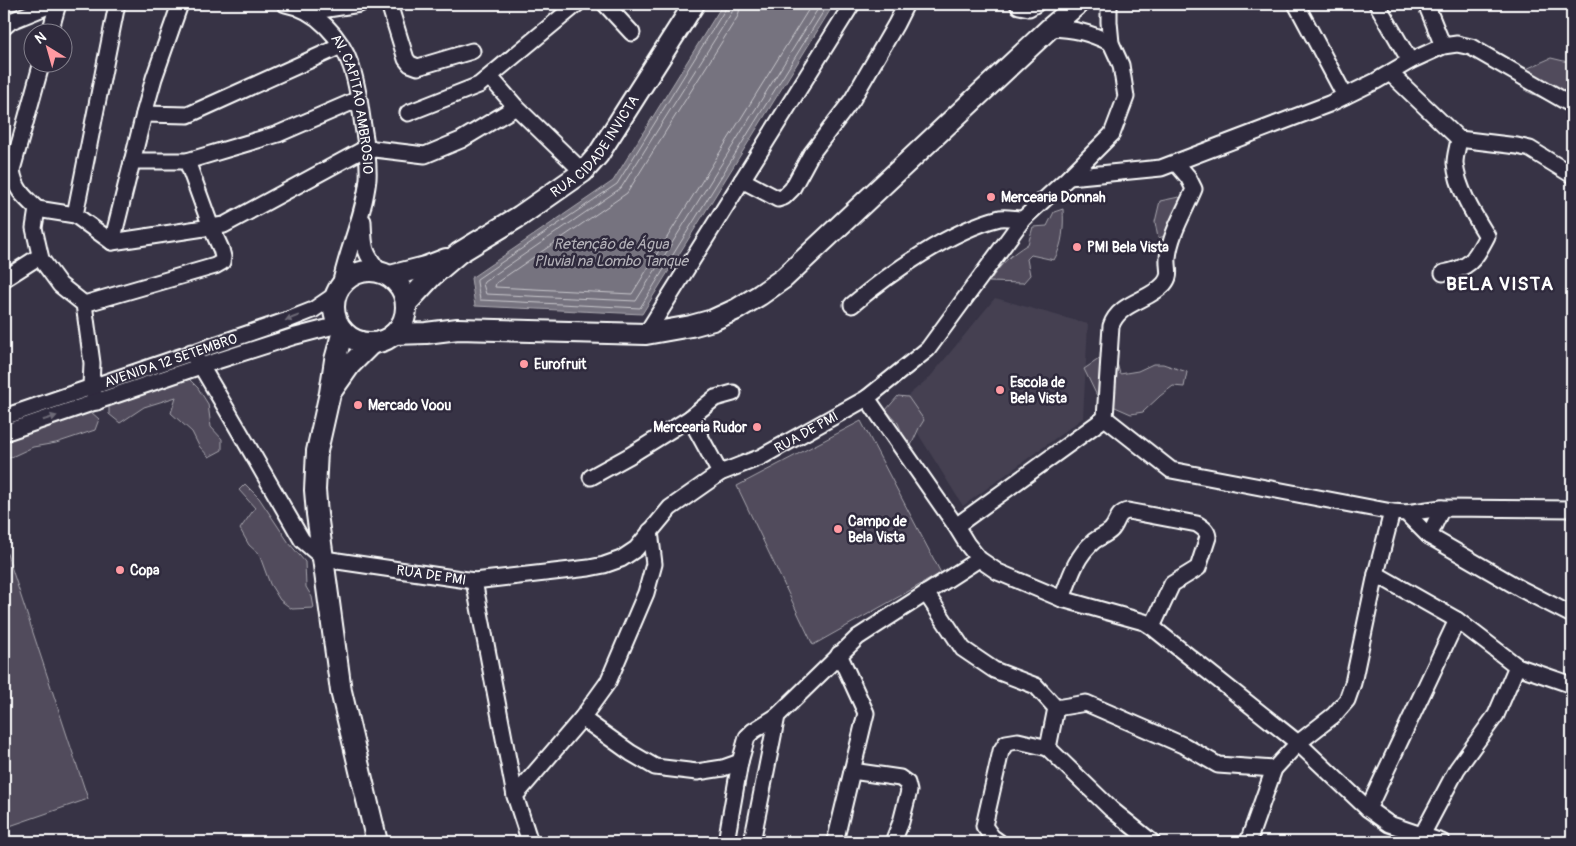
<svg xmlns="http://www.w3.org/2000/svg" width="1576" height="846" font-family="Pangolin,sans-serif">
  <style>
    .built { fill: #444051 }
    .green { fill: #514c5c; stroke: #a8a6ae }
    .water { fill: #76737f; stroke: #adabb2 }
    .lines { fill: none; stroke-linecap: round; stroke-linejoin: round }
    .shore { stroke: #c8c7cc; stroke-width: 1 }
    .minor-casing { stroke: #fff; stroke-width: 19 }
    .major-casing { stroke: #fff; stroke-width: 24 }
    .minor { stroke: #2f2a3d; stroke-width: 15 }
    .major { stroke: #2f2a3d; stroke-width: 20 }
    .oneway { fill: #6d6a77 }
    .poi-dot { fill: #ff9aa2; stroke: #2f2a3d; stroke-width: 2 }
    .labels { text-anchor: middle; dominant-baseline: central; stroke-width: 5; stroke-linejoin: round; paint-order: stroke }
    .street-label { font-size: 14px; fill: #fff; stroke: #2f2a3d }
    .poi-label { font-size: 14px; font-weight: bold; fill: #fff; stroke: #2f2a3d; text-anchor: start }
    .water-label { font-size: 15px; font-style: italic; fill: #b4b2b9; stroke: #2f2a3d }
    .district-label { font-size: 19px; font-weight: bold; letter-spacing: 1px; fill: #fff; stroke: #2f2a3d }
  </style>
  <rect width="100%" height="100%" fill="#373345"/>
  <filter id="ink" filterUnits="userSpaceOnUse"><feTurbulence type="fractalNoise" baseFrequency=".02" numOctaves="2"/><feDisplacementMap in="SourceGraphic" scale="10" xChannelSelector="R" yChannelSelector="G"/><feConvolveMatrix kernelMatrix="1 2 1 2 8 2 1 2 1" color-interpolation-filters="sRGB"/></filter>
  <g filter="url(#ink)">
    <!-- built -->
    <polygon class="built" points="995,298 1088,324 1083,418 963,506 899,403 930,377"/>
    <!-- green -->
    <g class="green">
      <polygon points="1551,58 1572,63 1572,108 1546,100 1526,91 1526,69"/>
      <polygon points="1179,197 1187,205 1182,231 1158,238 1155,222 1160,201"/>
      <path d="M1063,209C1064,226 1063,245 1054,260L1031,255L1027,259L1030,275L1023,283L989,282C1001,264 1010,255 1028,244L1033,227L1047,226L1054,212Z"/>
      <polygon points="1108,357 1117,363 1120,374 1138,371 1153,364 1163,364 1187,372 1184,387 1173,386 1160,396 1143,412 1131,414 1099,400 1084,369 1099,359"/>
      <polygon points="188,378 198,388 208,404 211,427 222,439 222,450 209,457 199,446 192,432 171,413 176,397 144,407 120,423 109,414 109,402"/>
      <polygon points="898,396 908,397 924,420 919,428 909,450 898,423 886,410"/>
      <polygon points="91,412 99,419 95,430 56,443 33,447 5,460 4,459 4,441 45,423 74,413"/>
      <polygon points="861,421 941,573 813,645 737,486"/>
      <polygon points="245,484 259,498 289,543 305,562 306,587 312,597 314,608 292,609 280,600 270,584 259,554 249,545 240,529 255,508 239,490"/>
      <polygon points="4,545 88,799 4,828"/>
    </g>
    <!-- water -->
    <polygon class="water" points="723,4 834,4 642,314 475,306 471,278 613,181"/>
    <g class="lines">
      <!-- shore -->
      <g class="shore">
        <polyline points="727,4 726,8 617,184 477,279 477,282 480,300 640,308 828,4"/>
        <polyline points="734,4 732,12 621,188 484,282 483,284 486,294 636,301 821,4"/>
        <polyline points="741,4 738,16 627,193 496,283 495,287 632,294 812,4"/>
      </g>
      <!-- minor casing -->
      <g class="minor-casing">
        <g id="minor">
          <path id="s1" d="M285,4C317,10 341,37 351,66C358,85 360,106 363,126C366,143 369,162 368,179C364,216 347,250 340,286"/>
          <polyline points="389,4 406,59 410,64 418,67 472,51"/>
          <polyline points="605,4 632,33"/>
          <polyline points="1018,4 1019,6 1029,8 1036,4"/>
          <polyline points="1296,4 1345,96"/>
          <polyline points="1377,4 1410,61"/>
          <polyline points="1426,4 1443,46"/>
          <polyline points="308,12 360,4"/>
          <polyline points="4,27 11,21 53,4"/>
          <path d="M1050,28C1075,29 1088,32 1111,43"/>
          <polyline points="50,32 58,4"/>
          <polyline points="1390,73 1459,139 1517,146 1530,149 1572,175"/>
          <polyline points="490,77 516,107"/>
          <polyline points="408,113 479,85 577,4"/>
          <polyline points="144,114 188,115 341,46"/>
          <polyline points="132,161 187,161 278,134 359,99"/>
          <polyline points="1069,177 1161,168 1329,104 1376,81 1410,61 1443,46 1457,44 1471,47 1572,105"/>
          <polyline points="742,180 778,199 784,197 792,189 811,154 852,100 896,24 906,4"/>
          <path d="M37,209C23,196 15,189 12,170L42,62"/>
          <polyline points="75,215 117,4"/>
          <path d="M363,221C364,246 363,252 380,272"/>
          <polyline points="112,242 144,114 154,78 180,4"/>
          <path d="M1443,273C1471,268 1474,260 1487,236C1474,215 1457,188 1455,163C1455,155 1458,147 1459,139"/>
          <polyline points="4,279 40,256"/>
          <polyline points="84,304 215,266 222,262 223,257 221,249 211,227 187,161"/>
          <path d="M852,305C890,273 951,230 1000,218C1007,217 1016,219 1023,219"/>
          <polyline points="646,334 852,4"/>
          <path id="s2" d="M191,352L201,366L230,415L302,540L324,559L474,581L589,568L604,565L621,559L636,549L670,508L720,473L761,457L867,398L928,349L1023,219L1069,177L1112,134L1126,97L1121,65L1111,43L1109,22V4"/>
          <polyline points="867,398 956,526 967,544 979,559 998,572 1062,599 1144,622 1152,627 1298,743 1368,809 1389,824 1442,842"/>
          <polyline points="97,402 91,387 92,363 84,304 60,285 41,259 34,228 37,209 75,215 112,242 224,225 366,148 425,155 461,140 516,107 583,172"/>
          <path id="s3" d="M4,417L285,321L313,310L335,295"/>
          <polyline points="690,418 720,473"/>
          <path d="M1105,418L1111,326C1119,302 1149,301 1164,284C1172,275 1167,268 1168,258C1170,234 1185,211 1194,189L1188,177L1176,163"/>
          <polyline points="4,433 201,366 292,337 338,325"/>
          <polyline points="591,477 629,456 690,418 715,398 733,393"/>
          <polyline points="1572,509 1442,508 1429,536 1521,589 1572,615"/>
          <polyline points="1406,513 1442,508"/>
          <polyline points="956,526 1105,418 1171,470 1392,512"/>
          <polyline points="1376,574 1457,620 1517,666 1572,685"/>
          <polyline points="474,581 515,796"/>
          <polyline points="926,593 963,649 994,670 1036,686 1056,708 1048,748 1018,741 1006,743 1001,751 984,826 992,837 999,842"/>
          <path d="M1062,599C1070,577 1076,556 1094,541C1099,537 1106,535 1111,530C1118,523 1116,513 1128,511L1197,524C1203,528 1207,530 1208,537L1198,568L1172,584L1152,627"/>
          <polyline points="1056,708 1086,703 1185,746 1218,765 1274,769"/>
          <polyline points="582,718 631,753 655,767 697,772 723,768 740,762"/>
          <polyline points="1048,748 1111,809 1152,842"/>
          <polyline points="852,771 900,778 907,783 909,791 901,822 893,842"/>
          <polyline points="1368,809 1457,620"/>
          <polyline points="1422,835 1457,769 1496,715 1517,666"/>
          <polyline points="530,842 515,796 582,718 608,682 646,593 654,564 650,531"/>
          <polyline points="726,842 740,762 747,737 753,731 777,716"/>
          <polyline points="752,842 777,716 858,637 979,559"/>
          <polyline points="835,842 866,713 839,654"/>
          <polyline points="1248,842 1274,769 1298,743 1334,715 1347,700 1353,683 1376,574 1392,512 1406,513 1429,536"/>
        </g>
      </g>
      <!-- major casing -->
      <g class="major-casing">
        <g id="major">
          <circle cx="370" cy="307" r="36"/>
          <polyline points="390,276 425,267 446,259"/>
          <path id="s4" d="M406,304L431,277L459,253L520,216L583,172L598,155L694,4"/>
          <polyline points="343,331 335,360 330,393 317,451 315,490 317,514 341,691 377,842"/>
          <polyline points="394,334 426,333 458,329 646,334 691,326 713,320 737,309 760,295 784,278 1050,28 1078,4"/>
          <polyline points="333,389 350,365 372,343"/>
        </g>
      </g>
      <!-- minor -->
      <use href="#minor" class="minor"/>
      <!-- major -->
      <use href="#major" class="major"/>
    </g>
    <!-- one-way arrows -->
    <defs><path id="oneway-solid" d="M-6-.8H1V-3.2L6.5 0L1 3.2V.8H-6Z" transform="scale(1.25)"/></defs>
    <g class="oneway">
      <use href="#oneway-solid" transform="translate(292 318) rotate(159)"/>
      <use href="#oneway-solid" transform="translate(50 418) rotate(-18)"/>
    </g>
  </g>
  <!-- markers -->
  <g class="poi-dot">
    <circle cx="991" cy="197" r="5"/>
    <circle cx="1077" cy="247" r="5"/>
    <circle cx="524" cy="364" r="5"/>
    <circle cx="1000" cy="390" r="5"/>
    <circle cx="358" cy="405" r="5"/>
    <circle cx="757" cy="427" r="5"/>
    <circle cx="838" cy="529" r="5"/>
    <circle cx="120" cy="570" r="5"/>
  </g>
  <g class="labels">
    <!-- street labels -->
    <g class="street-label">
      <text stroke="none"><textPath href="#s1" startOffset="132">AV. CAPITAO AMBROSIO</textPath></text>
      <text stroke="none"><textPath href="#s4" startOffset="249">RUA CIDADE INVICTA</textPath></text>
      <text stroke="none"><textPath href="#s3" startOffset="176">AVENIDA 12 SETEMBRO</textPath></text>
      <text stroke="none"><textPath href="#s2" startOffset="776">RUA DE PMI</textPath></text>
      <text stroke="none"><textPath href="#s2" startOffset="356">RUA DE PMI</textPath></text>
    </g>
    <!-- poi labels -->
    <g class="poi-label">
      <text x="1001" y="197">Mercearia Donnah</text>
      <text x="1087" y="247">PMI Bela Vista</text>
      <text x="534" y="364">Eurofruit</text>
      <text x="1010" y="382">Escola de<tspan x="1010" dy="16">Bela Vista</tspan></text>
      <text x="368" y="405">Mercado Voou</text>
      <text x="747" y="427" text-anchor="end">Mercearia Rudor</text>
      <text x="848" y="521">Campo de<tspan x="848" dy="16">Bela Vista</tspan></text>
      <text x="130" y="570">Copa</text>
    </g>
    <!-- water labels -->
    <g class="water-label">
      <text x="611" y="244">Retenção de Água<tspan x="611" dy="17">Pluvial na Lombo Tanque</tspan></text>
    </g>
    <!-- district labels -->
    <g class="district-label">
      <text x="1500" y="284">BELA VISTA</text>
    </g>
  </g>
  <!-- margin -->
  <rect width="1576" height="846" fill="none" stroke="#2f2a3d" stroke-width="20"/>
  <rect x="10" y="10" width="1556" height="826" fill="none" stroke="#fff" stroke-width="2" filter="url(#ink)"/>
  <!-- north arrow -->
  <g transform="translate(48 48) rotate(323)"><circle r="24" fill="#2f2a3d" stroke="#827f8b"/>
  <path d="M0-4L9 19L0 12L-9 19Z" fill="#ff9aa2"/>
  <text y="-8" font-size="14" font-weight="bold" text-anchor="middle" fill="#ffffff">N</text>
  </g>
</svg>
